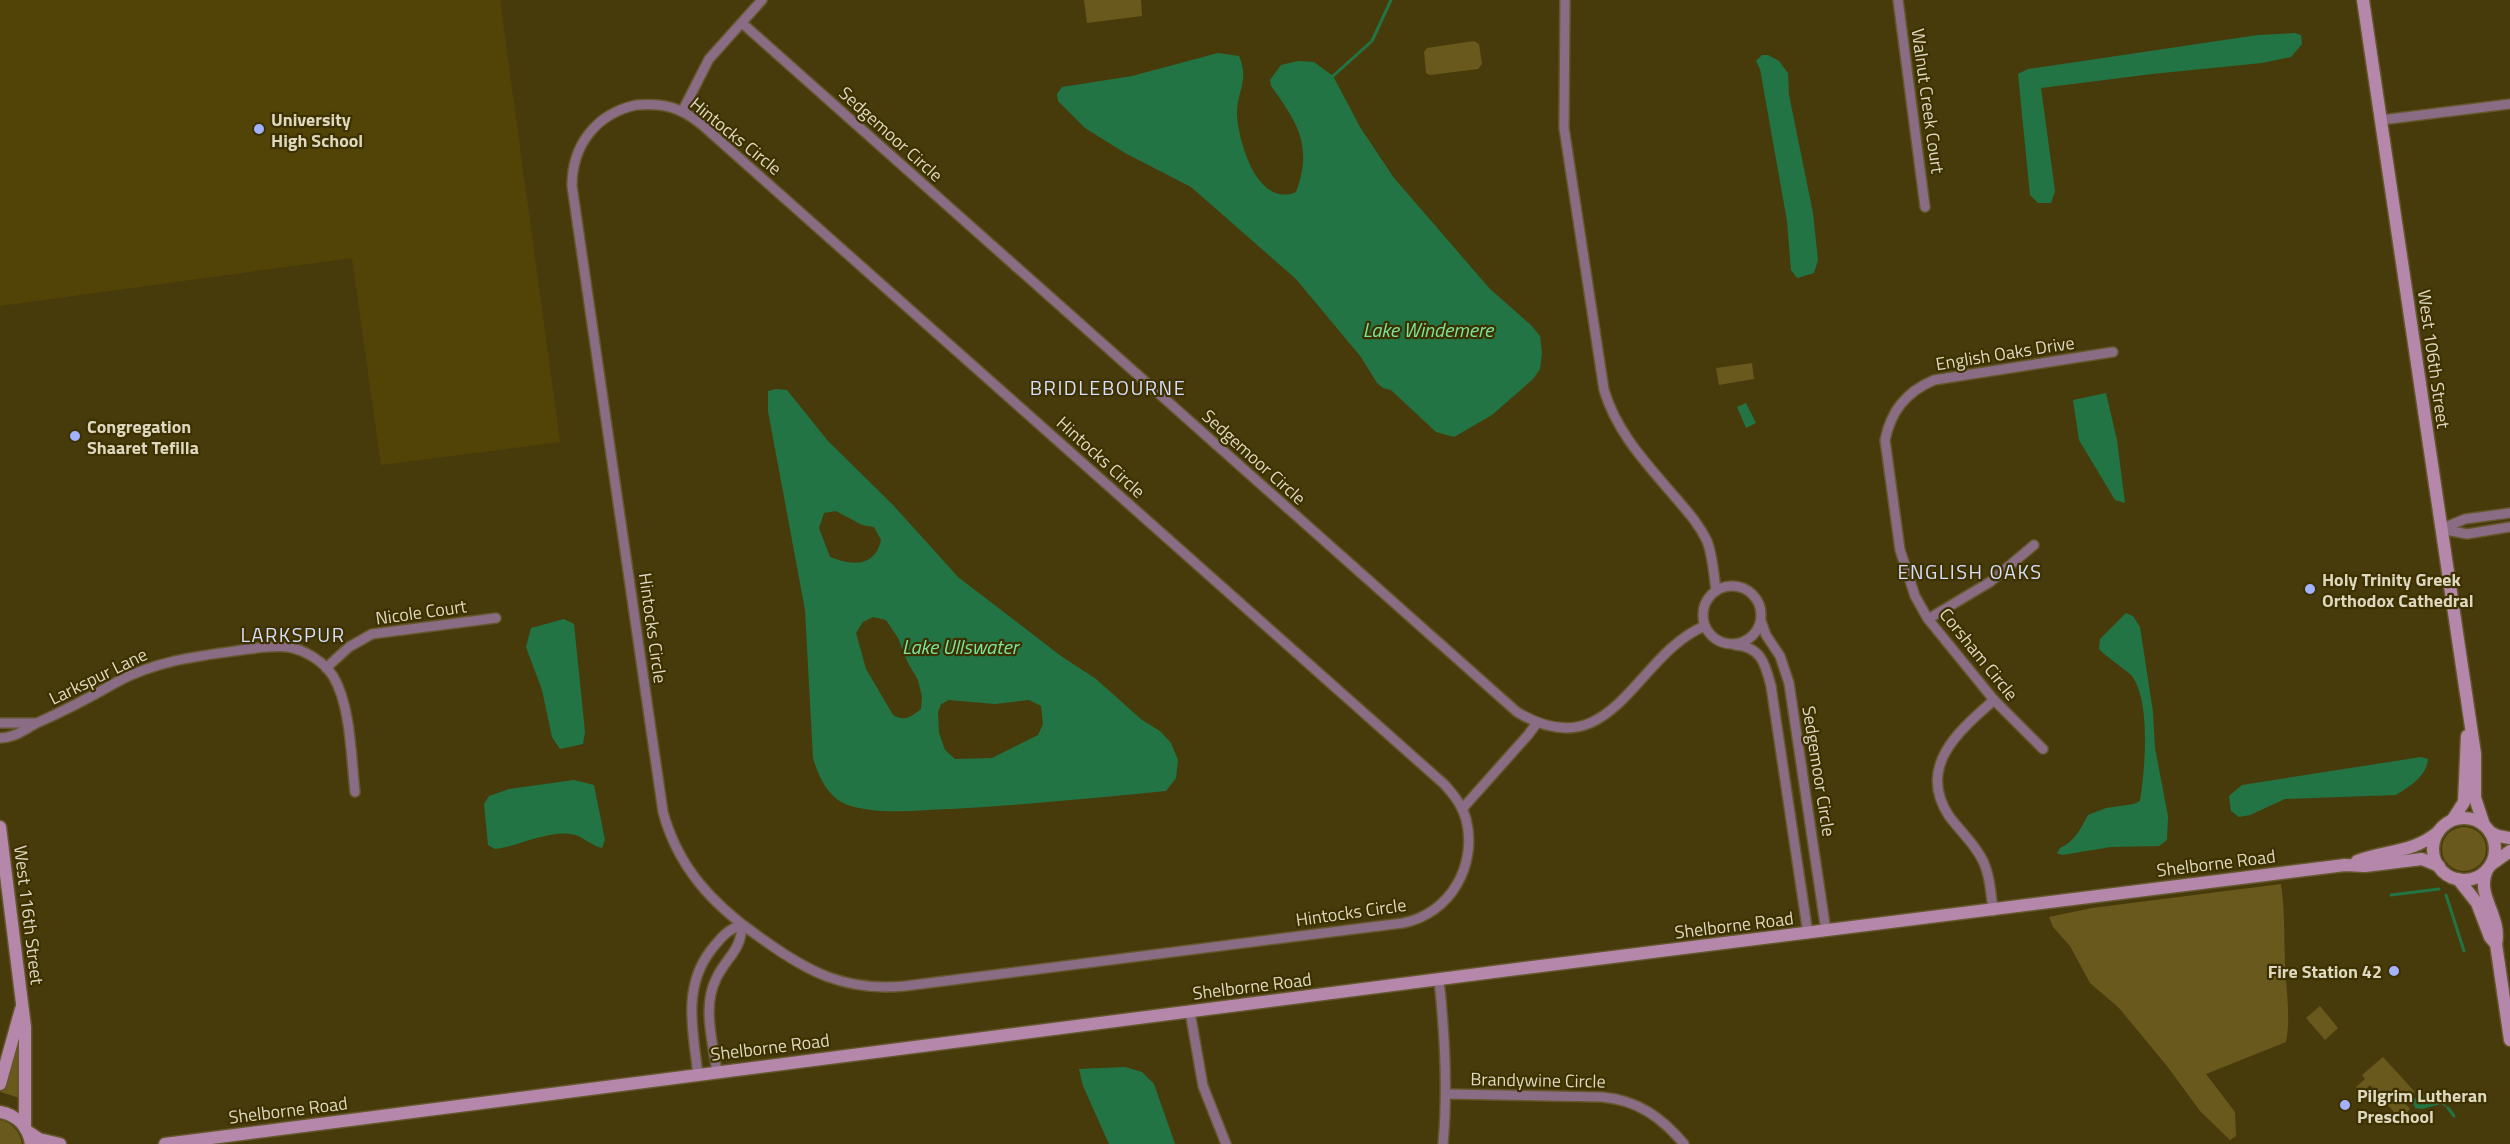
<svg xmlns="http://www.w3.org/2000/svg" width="2510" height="1144" font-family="'Titillium Web',sans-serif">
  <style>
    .built { fill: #524407 }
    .green { fill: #69591d }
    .water { fill: #227445; fill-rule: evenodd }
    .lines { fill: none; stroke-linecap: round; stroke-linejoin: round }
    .stream { stroke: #227445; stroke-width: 3 }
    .street-casing { stroke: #63572c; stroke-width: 12 }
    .secondary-casing { stroke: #63572c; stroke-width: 15 }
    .street { stroke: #8a6d84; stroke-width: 9 }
    .secondary { stroke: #b588ab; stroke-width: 12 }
    .poi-dot { fill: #a2b2fd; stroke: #3d3100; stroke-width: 2 }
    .labels { text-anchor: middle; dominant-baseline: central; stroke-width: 4.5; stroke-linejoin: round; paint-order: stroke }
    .street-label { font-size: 18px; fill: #dfd8c0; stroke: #3d3100 }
    .poi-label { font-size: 18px; font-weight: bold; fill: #dfd8c0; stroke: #3d3100; text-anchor: start }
    .water-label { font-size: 20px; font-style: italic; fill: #7ae4a0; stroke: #3d3100 }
    .neighbourhood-label { font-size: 20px; letter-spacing: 1.5px; fill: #d8dffc; stroke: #3d3100 }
  </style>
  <rect width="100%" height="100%" fill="#483b0b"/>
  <!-- built -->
  <polygon class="built" points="0,0 500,0 560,442 381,465 352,258 0,306"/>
  <!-- green -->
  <g class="green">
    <polygon points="1084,0 1141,0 1142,16 1087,23"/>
    <polygon points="1474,41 1479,44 1482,64 1478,69 1430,75 1426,73 1424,52 1427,48"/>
    <polygon points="1752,363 1754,379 1719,385 1716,368"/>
    <circle cx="2464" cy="849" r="22"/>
    <path d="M2281,884C2285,911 2284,936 2285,963C2286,989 2291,1017 2286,1042L2206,1074L2235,1112L2236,1136L2230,1140L2200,1111L2167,1066L2119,1008L2090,983L2070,946L2053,927L2049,917L2092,908Z"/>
    <polygon points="2320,1006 2338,1028 2325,1040 2306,1018"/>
    <polygon points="16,1042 21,1043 19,1098 1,1092"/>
    <polygon points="2383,1057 2415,1092 2404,1102 2410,1109 2400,1119 2370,1085 2362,1093 2356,1087 2365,1079 2362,1075"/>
    <path d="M0,1120C13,1123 20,1132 22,1144H0Z"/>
  </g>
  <!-- water -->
  <g class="water">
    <polygon points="2295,33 2301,35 2302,44 2291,57 2262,63 2152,74 2041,88 2055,191 2051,203 2038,203 2030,195 2018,74 2028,69 2258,35"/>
    <path d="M1218,53L1239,56C1250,82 1236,91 1237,116C1239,144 1258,208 1296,192C1313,146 1298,123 1271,86L1270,80L1281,65L1298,61L1314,62L1333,76L1360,127L1394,178L1490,289L1532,326L1540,336L1542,353L1540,369L1533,379L1492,415L1454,437L1436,432L1391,390L1383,388L1377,383L1361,357L1296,279L1191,187L1125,153L1085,128L1058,101L1057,94L1062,87L1132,76Z"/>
    <polygon points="1762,55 1768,55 1779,61 1788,73 1789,95 1813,213 1818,260 1814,273 1797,278 1791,270 1787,221 1760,69 1756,61"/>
    <path d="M776,389L787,390L828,441L893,505L958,577L1061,656L1096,679L1142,720L1160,731L1171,743L1178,760L1176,778L1166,791C1094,798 1023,805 951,809C918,810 883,815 851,806C829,800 819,778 813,758L805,610L768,411V391ZM836,511L862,525L874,527L881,540C875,567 853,566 830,557L819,528L824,513ZM873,617L886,620L898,638L908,663L918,680L922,697L921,709C911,717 905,722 893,715L866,669L856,633L863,622ZM1029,700L1041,706L1043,724L1038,735L992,758L955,759L945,750L939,733L938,712L941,704L949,700L995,704Z"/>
    <polygon points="2106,393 2117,440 2125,503 2115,500 2079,440 2073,400"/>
    <polygon points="1746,403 1756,423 1746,428 1737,407"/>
    <path d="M2126,613L2133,616L2140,627L2153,712L2155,748L2168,816L2167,840L2159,846L2111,847L2062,855L2057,853L2060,848C2075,841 2080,830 2088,815L2106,808L2134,804L2140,801C2145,769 2151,702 2132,676C2127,670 2106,657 2099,649L2100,639Z"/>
    <polygon points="564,619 574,624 585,732 583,744 560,749 552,737 542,690 526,647 531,628"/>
    <path d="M2421,757L2428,759C2427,776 2409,787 2396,795L2285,799L2250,815L2239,817L2231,811L2229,796L2242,785Z"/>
    <path d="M574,780L594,785L605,840L602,848C591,845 584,838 576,835C551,828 520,846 495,849L488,845L484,804L489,796L509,789Z"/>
    <polygon points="1125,1067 1142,1072 1154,1084 1175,1144 1109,1144 1083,1086 1079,1069"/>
    <polygon points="2422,1095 2443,1102 2448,1108 2441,1104 2422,1109 2415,1108 2412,1100"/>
  </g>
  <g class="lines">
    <!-- stream -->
    <g class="stream">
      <polyline points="1333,76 1372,41 1391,0"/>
      <polyline points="2391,895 2439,889"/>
      <polyline points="2446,895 2464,951"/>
      <polyline points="2448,1108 2454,1116"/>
    </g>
    <!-- street casing -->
    <g class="street-casing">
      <g id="street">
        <path d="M1565,0L1564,128L1604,390C1617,433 1646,463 1675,497C1687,511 1699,524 1707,541C1713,557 1714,575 1716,591"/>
        <polyline points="1898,0 1925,207"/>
        <path d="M742,23L1517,712C1613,770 1635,654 1705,626"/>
        <path d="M636,105C664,103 680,107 701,124L1444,784C1454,795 1462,805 1466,819C1478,865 1450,914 1403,923L905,986C844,992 806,971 758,936C712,904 678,867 663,812L572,186C572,145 596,114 636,105Z"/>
        <polyline points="683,110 709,59 762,0"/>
        <polyline points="2381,120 2510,104"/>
        <polyline points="2441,529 2465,519 2510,513"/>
        <polyline points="2441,529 2467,534 2510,527"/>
        <circle cx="1732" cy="615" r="29"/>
        <polyline points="1928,619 1990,582 2034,545"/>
        <polyline points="1761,621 1766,635 1780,656 1789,683 1826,931"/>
        <path d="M1735,645C1761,647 1765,663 1771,686L1808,934"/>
        <polyline points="326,668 349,647 372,634 496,618"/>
        <polyline points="0,723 36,723"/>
        <path d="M0,738C15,738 25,729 37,723C64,711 89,698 115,683C155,661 197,656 242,650C257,648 273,645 288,647C305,650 323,661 333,676C351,706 351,757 355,792"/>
        <path d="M2043,749L1994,700L1928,619L1915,596L1900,550L1885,440C1891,411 1906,392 1934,380L2113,352"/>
        <polyline points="1462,809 1528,735 1537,723"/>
        <path d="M1993,911C1991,894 1990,876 1983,861C1975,844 1960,831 1949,816C1916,766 1960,730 1994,700"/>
        <path d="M1439,980C1445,1035 1448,1089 1443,1144"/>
        <polyline points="1190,1012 1203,1086 1226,1144"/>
        <path d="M717,1072C713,1043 702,1007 716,979C726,957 741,952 742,925"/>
        <path d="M698,1075C693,1031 682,988 711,950C721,938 726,930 742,925"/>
        <path d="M1447,1094L1602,1097C1638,1100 1662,1118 1684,1144"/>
      </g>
    </g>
    <!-- secondary casing -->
    <g class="secondary-casing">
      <g id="secondary">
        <polyline points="2363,0 2475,754 2475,798 2484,825"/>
        <circle cx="2464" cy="849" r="31"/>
        <polyline points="2453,819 2464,802 2467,736"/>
        <polyline points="0,827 25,1027 25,1128"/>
        <polyline points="2490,832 2498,836 2510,838"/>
        <path d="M2357,861C2386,850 2413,853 2438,832"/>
        <polyline points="2492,864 2510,851"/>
        <path d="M2487,870C2475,895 2502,916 2496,944L2510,1040"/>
        <polyline points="2458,879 2477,903 2490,937 2496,944"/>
        <polyline points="0,1084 21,1009"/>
        <path d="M0,1112C17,1115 28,1127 31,1144"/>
        <polyline points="27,1131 39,1139 60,1144"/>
        <polyline points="165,1144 1517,969 2345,865 2365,866 2422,859 2439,866"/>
      </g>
    </g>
    <!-- street -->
    <use href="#street" class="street"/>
    <!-- secondary -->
    <use href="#secondary" class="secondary"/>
  </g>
  <!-- markers -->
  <g class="poi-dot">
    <circle cx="259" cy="129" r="6"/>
    <circle cx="75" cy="436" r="6"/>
    <circle cx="2310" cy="589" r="6"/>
    <circle cx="2394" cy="971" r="6"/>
    <circle cx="2345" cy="1105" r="6"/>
  </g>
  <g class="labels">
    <!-- street labels -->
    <g class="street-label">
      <text transform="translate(1928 101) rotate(82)">Walnut Creek Court</text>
      <text transform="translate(891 134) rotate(42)">Sedgemoor Circle</text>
      <text transform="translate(736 136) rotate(39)">Hintocks Circle</text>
      <text transform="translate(2005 353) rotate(-9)">English Oaks Drive</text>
      <text transform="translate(2434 359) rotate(82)">West 106th Street</text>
      <text transform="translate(1101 457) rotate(42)">Hintocks Circle</text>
      <text transform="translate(1254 457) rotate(42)">Sedgemoor Circle</text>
      <text transform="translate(421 612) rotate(-8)">Nicole Court</text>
      <text transform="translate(653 628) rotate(82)">Hintocks Circle</text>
      <text transform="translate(1979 654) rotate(51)">Corsham Circle</text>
      <text transform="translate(98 676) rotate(-26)">Larkspur Lane</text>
      <text transform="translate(1819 771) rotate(81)">Sedgemoor Circle</text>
      <text transform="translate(2216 863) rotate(-7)">Shelborne Road</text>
      <text transform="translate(1351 912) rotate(-8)">Hintocks Circle</text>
      <text transform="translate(29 915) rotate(83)">West 116th Street</text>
      <text transform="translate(1734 925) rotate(-7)">Shelborne Road</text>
      <text transform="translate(1252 986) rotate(-7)">Shelborne Road</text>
      <text transform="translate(770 1047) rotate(-7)">Shelborne Road</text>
      <text transform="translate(1538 1080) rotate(1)">Brandywine Circle</text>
      <text transform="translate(288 1110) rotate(-7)">Shelborne Road</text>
    </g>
    <!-- poi labels -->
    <g class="poi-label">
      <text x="271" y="119">University<tspan x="271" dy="21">High School</tspan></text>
      <text x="87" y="426">Congregation<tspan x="87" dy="21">Shaaret Tefilla</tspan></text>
      <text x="2322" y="579">Holy Trinity Greek<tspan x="2322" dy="21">Orthodox Cathedral</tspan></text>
      <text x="2382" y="971" text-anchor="end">Fire Station 42</text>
      <text x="2357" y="1095">Pilgrim Lutheran<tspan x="2357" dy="21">Preschool</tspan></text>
    </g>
    <!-- water labels -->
    <g class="water-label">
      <text x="1428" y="329">Lake Windemere</text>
      <text x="960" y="646">Lake Ullswater</text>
    </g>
    <!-- neighbourhood labels -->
    <g class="neighbourhood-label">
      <text x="1108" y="387">BRIDLEBOURNE</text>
      <text x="1970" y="571">ENGLISH OAKS</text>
      <text x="293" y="634">LARKSPUR</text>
    </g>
  </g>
</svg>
